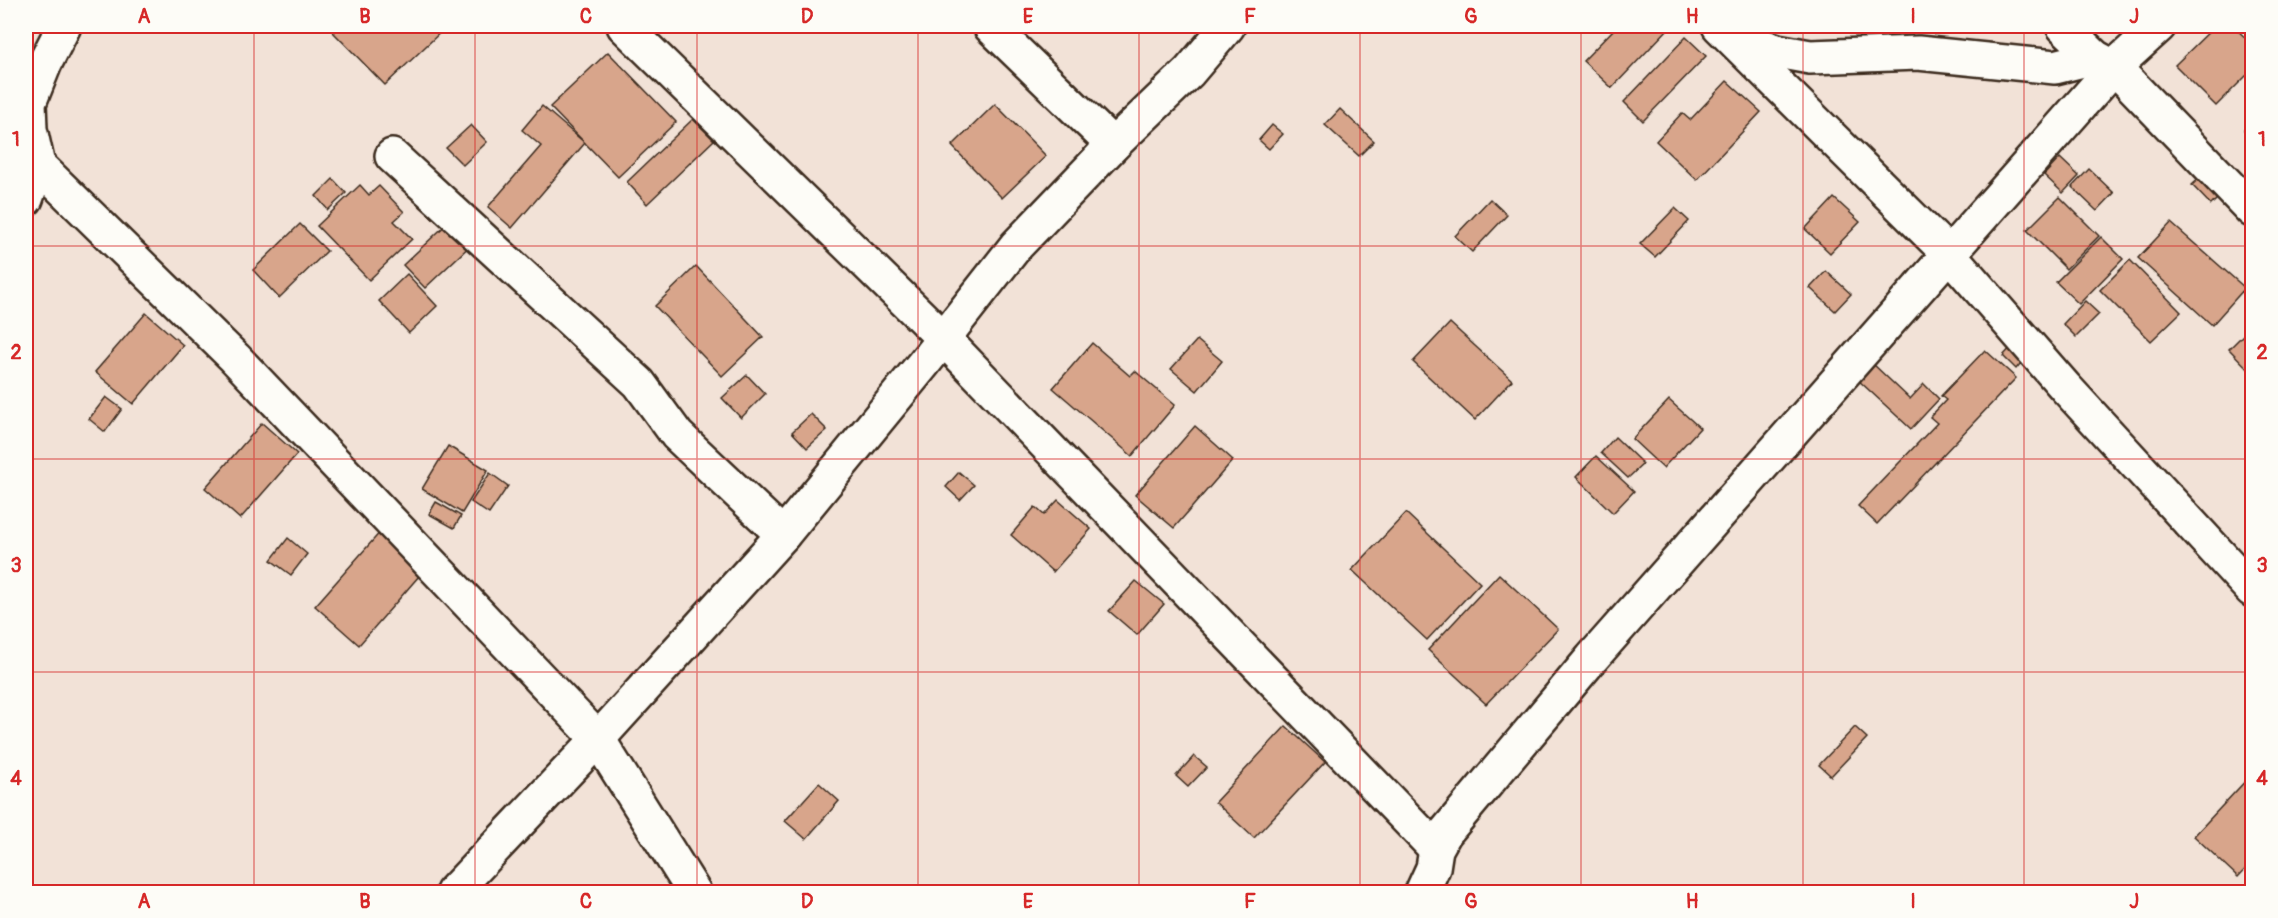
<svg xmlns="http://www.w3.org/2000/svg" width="2278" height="918" font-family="Pangolin,sans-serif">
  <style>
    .building { fill: #d8a58b; stroke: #3b2a1e; stroke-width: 1.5 }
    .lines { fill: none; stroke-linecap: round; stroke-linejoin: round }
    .minor-casing { stroke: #3b2a1e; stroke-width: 38 }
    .minor { stroke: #fdfcf7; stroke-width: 33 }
    .grid { fill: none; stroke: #d62828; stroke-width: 1.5; stroke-opacity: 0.55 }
    .neatline { fill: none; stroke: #d62828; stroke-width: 2 }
    .grid-label { font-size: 20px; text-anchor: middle; font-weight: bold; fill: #d62828 }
  </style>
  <rect width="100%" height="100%" fill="#f2e2d7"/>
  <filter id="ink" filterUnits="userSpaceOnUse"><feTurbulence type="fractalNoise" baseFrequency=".0167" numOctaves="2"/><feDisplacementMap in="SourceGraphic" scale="12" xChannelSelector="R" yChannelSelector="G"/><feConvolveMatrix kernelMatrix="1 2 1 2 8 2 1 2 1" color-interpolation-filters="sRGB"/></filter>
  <g filter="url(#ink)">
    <!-- building -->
    <g class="building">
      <polygon points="336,26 444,26 446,27 385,85 331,30"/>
      <polygon points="1617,26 1668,26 1670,27 1612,88 1583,61"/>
      <polygon points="2215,26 2233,26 2252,44 2252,70 2216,106 2175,65"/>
      <polygon points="1686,37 1706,56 1643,121 1624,102"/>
      <polygon points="608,52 676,122 618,177 550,107"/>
      <polygon points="1727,81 1761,112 1697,180 1656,141 1682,113 1690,120"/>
      <polygon points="995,104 1046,156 1002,198 952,146"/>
      <polygon points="542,106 585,143 512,228 488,207 541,146 522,130"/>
      <polygon points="1340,109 1374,141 1359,156 1325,125"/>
      <polygon points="693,119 714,140 647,204 627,182"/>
      <polygon points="2252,121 2252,139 2244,130"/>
      <polygon points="471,125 487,142 463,165 446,148"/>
      <polygon points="1272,125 1283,134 1269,149 1259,140"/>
      <polygon points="2060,158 2079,176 2063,193 2044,175"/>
      <polygon points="2089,169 2114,193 2097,211 2072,187"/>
      <polygon points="2204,174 2222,194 2211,205 2192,185"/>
      <polygon points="333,179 346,193 328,210 316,196"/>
      <polygon points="360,185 369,195 379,186 404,212 394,221 412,239 369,280 317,226"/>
      <polygon points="2060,197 2099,236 2066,269 2027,230"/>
      <polygon points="1834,198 1860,222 1830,253 1805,229"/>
      <polygon points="1490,199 1507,215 1472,252 1455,236"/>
      <polygon points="1675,208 1689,221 1655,257 1640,244"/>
      <polygon points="453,218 475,241 425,288 403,265"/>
      <polygon points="2171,223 2245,288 2212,325 2138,258"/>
      <polygon points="300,224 327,251 279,298 253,270"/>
      <polygon points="2101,237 2123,259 2079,304 2056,282"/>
      <polygon points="2130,260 2181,312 2151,341 2100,290"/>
      <polygon points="696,266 763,337 722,376 655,306"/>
      <polygon points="1826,271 1851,294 1835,311 1810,288"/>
      <polygon points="407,274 437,306 409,333 379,301"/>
      <polygon points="2085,301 2099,314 2076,337 2063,324"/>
      <polygon points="146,313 183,345 133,404 95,372"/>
      <polygon points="1450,323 1512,380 1475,420 1413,362"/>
      <polygon points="2252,326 2252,373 2229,349"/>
      <polygon points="1197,340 1222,361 1197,391 1171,369"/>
      <polygon points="1092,343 1130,376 1135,371 1175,405 1132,456 1053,388"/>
      <polygon points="2012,346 2025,358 2016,369 2003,356"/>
      <polygon points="1985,350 2016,378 1877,524 1858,506 1937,423 1930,417 1946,400 1941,396"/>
      <polygon points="1872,363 1910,399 1924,384 1939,399 1911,429 1857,379"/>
      <polygon points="747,375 765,394 741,418 722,398"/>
      <polygon points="106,397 122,409 105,432 89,419"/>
      <polygon points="1669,400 1700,428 1663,468 1632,439"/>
      <polygon points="811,414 827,430 807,448 792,432"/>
      <polygon points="262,423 297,454 240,519 205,488"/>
      <polygon points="1195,426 1233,460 1174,528 1135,495"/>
      <polygon points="1615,437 1643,464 1628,478 1601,453"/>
      <polygon points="448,446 488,470 462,513 422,489"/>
      <polygon points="1596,456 1634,491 1613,513 1576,477"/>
      <polygon points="959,472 974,485 960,500 946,487"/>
      <polygon points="490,473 508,486 489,514 471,502"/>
      <polygon points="1058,500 1091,529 1053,572 1011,535 1035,507 1044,515"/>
      <polygon points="436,502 461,516 454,528 429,514"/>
      <polygon points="1406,513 1480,583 1427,640 1352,570"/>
      <polygon points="382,530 426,568 359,645 315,606"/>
      <polygon points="288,538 307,554 291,575 271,560"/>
      <polygon points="1499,574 1558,629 1486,704 1428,650"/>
      <polygon points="1136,581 1164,604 1137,635 1109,611"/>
      <polygon points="1286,726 1325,762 1254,838 1215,802"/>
      <polygon points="1855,727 1867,738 1831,776 1819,765"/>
      <polygon points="1194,756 1207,767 1188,787 1176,776"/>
      <polygon points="2252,774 2252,862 2238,877 2194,836"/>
      <polygon points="819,783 839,801 806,839 785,821"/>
    </g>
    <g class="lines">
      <!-- minor casing -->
      <g class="minor-casing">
        <g id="minor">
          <polyline points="624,26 943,338 1436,849"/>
          <polyline points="990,26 1113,145"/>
          <polyline points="1719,26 1949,254 2066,388 2252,590"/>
          <polyline points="2063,26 2095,57 2114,67 2252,210"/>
          <polyline points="1734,36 1777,51 1810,57 1918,53 2055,67 2095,57"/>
          <polyline points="392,156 639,383 677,435 783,535"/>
          <polyline points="38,165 235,358 598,739 694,892"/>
          <polyline points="26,199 38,165 30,129 29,103 45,63 64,26"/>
          <polyline points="453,892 598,739 783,535 924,363 1016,246 1113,145 1189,72 1228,26"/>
          <polyline points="1422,892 1433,868 1436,849 1445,833 1592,658 2114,67 2159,26"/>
        </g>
      </g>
      <!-- minor -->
      <use href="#minor" class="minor"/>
    </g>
  </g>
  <!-- grid -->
  <path class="grid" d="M254,26V892M475,26V892M697,26V892M918,26V892M1139,26V892M1360,26V892M1581,26V892M1803,26V892M2024,26V892M26,246H2252M26,459H2252M26,672H2252"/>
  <!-- margin -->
  <rect width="2278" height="918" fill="none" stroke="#fdfcf7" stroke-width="66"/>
  <rect x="33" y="33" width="2212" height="852" class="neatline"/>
  <g class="grid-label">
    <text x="144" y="23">A</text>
    <text x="365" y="23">B</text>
    <text x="586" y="23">C</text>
    <text x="807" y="23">D</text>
    <text x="1028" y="23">E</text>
    <text x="1250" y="23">F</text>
    <text x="1471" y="23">G</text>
    <text x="1692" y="23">H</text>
    <text x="1913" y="23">I</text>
    <text x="2134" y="23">J</text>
    <text x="16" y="146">1</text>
    <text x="2262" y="146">1</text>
    <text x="16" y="359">2</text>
    <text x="2262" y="359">2</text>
    <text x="16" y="572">3</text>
    <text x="2262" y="572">3</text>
    <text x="16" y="785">4</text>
    <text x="2262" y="785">4</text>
    <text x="144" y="908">A</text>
    <text x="365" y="908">B</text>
    <text x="586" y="908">C</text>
    <text x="807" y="908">D</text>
    <text x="1028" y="908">E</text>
    <text x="1250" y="908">F</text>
    <text x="1471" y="908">G</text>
    <text x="1692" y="908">H</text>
    <text x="1913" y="908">I</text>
    <text x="2134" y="908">J</text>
  </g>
</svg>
